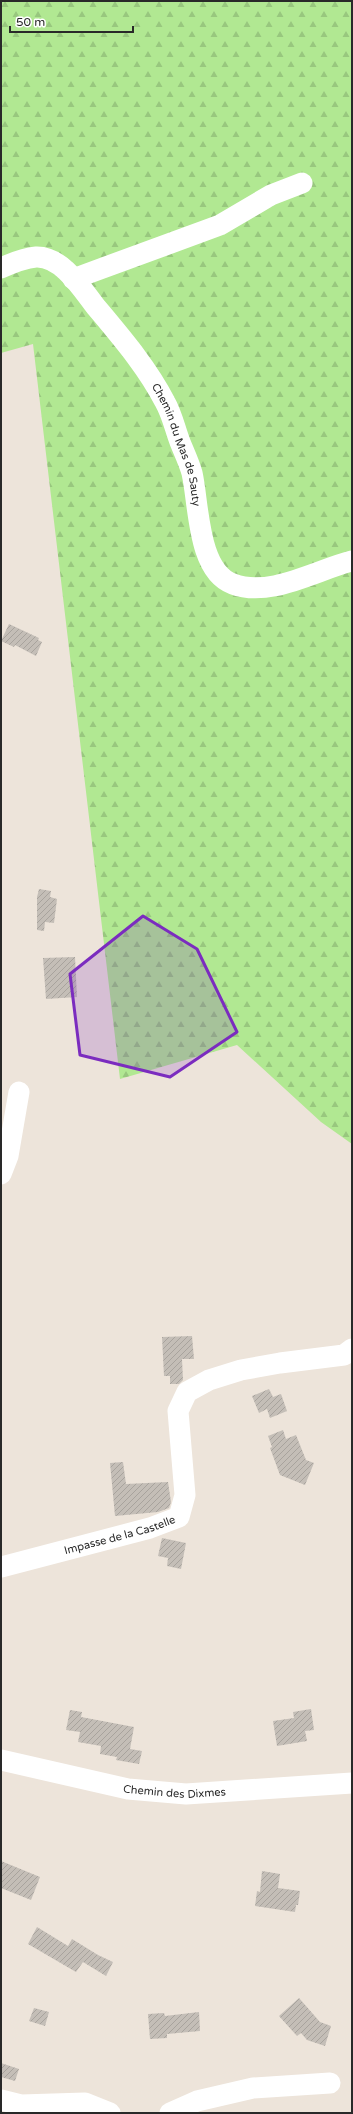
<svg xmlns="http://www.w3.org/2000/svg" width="353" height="2114" font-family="'Varela Round',sans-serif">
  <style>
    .forest { fill: url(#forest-firs) }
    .building { fill: url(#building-hatch) }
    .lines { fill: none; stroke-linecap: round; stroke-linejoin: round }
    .minor { stroke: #fff; stroke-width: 21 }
    .marked { fill: #7b2cbf; fill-opacity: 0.2; stroke: #7b2cbf; stroke-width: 3; stroke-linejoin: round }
    .labels { text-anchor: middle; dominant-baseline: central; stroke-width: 3; stroke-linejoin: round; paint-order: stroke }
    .street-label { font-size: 11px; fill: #292929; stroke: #fff }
  </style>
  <defs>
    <pattern id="forest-firs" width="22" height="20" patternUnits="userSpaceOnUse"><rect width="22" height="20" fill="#b1e892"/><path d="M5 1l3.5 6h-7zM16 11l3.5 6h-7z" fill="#98c77e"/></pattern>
    <pattern id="building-hatch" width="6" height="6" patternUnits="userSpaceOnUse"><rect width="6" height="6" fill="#c4beb7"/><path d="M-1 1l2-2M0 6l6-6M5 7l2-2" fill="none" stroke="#a8a39d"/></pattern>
  </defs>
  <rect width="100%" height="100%" fill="#ede4da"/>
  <!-- forest -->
  <polygon class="forest" points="1,1 352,1 352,1144 321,1122 237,1045 120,1079 33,344 1,353"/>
  <!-- building -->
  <g class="building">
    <polygon points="9,624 39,638 38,640 42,642 36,656 15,645 14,647 1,641"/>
    <polygon points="39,889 51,891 50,897 57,899 54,923 45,922 44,931 37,930 37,897"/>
    <polygon points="75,957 77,997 46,999 43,958"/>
    <polygon points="192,1336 194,1359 182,1359 183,1380 179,1384 170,1384 170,1376 164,1376 162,1337"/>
    <polygon points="269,1389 273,1397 281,1394 287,1411 270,1418 267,1409 259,1413 252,1396"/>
    <polygon points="283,1430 286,1439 296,1435 306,1460 314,1463 305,1485 280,1475 270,1448 272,1447 268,1436"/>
    <polygon points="123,1462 126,1484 168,1482 171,1502 169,1508 158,1512 115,1516 110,1463"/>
    <polygon points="162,1538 186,1543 181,1569 167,1566 168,1558 158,1556"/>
    <polygon points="311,1709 314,1730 305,1731 307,1741 277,1746 273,1721 294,1718 293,1712"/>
    <polygon points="70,1710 82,1712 81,1717 134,1727 130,1749 142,1751 139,1764 116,1760 117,1757 100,1754 101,1746 78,1742 80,1732 66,1730"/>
    <polygon points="1,1861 40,1877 31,1900 1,1888"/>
    <polygon points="262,1871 280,1874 278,1888 300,1891 298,1905 296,1905 295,1912 255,1906 257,1891 260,1892"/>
    <polygon points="37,1927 68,1946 72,1939 98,1955 113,1962 106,1976 83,1962 76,1972 28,1944"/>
    <polygon points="299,1998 320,2022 331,2026 325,2046 307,2040 301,2033 297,2036 279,2016"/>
    <polygon points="34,2008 49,2012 45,2026 29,2021"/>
    <polygon points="199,2012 200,2031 167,2034 167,2038 150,2039 148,2014 164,2013 165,2016"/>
    <polygon points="1,2063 19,2069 15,2081 1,2077"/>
  </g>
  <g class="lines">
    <!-- minor -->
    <g class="minor">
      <path id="s1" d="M1,268C12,263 24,258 36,257C62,256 82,289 96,307C121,337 147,367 165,402C172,414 175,429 180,442C184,452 189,462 192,473C199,503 197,571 233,584C270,598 316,570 352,561"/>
      <polyline points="73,279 220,225 271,195 302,183"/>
      <polyline points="1,1174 8,1156 19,1092"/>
      <path id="s2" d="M1,1567L150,1528L179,1517L185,1495L178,1411L187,1392L209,1380L241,1370L280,1363L344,1355L352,1349"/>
      <path id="s3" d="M1,1760L128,1789L186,1794L352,1783"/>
      <polyline points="1,2100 21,2105 85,2103 110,2113"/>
      <polyline points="170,2113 197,2101 253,2088 330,2083"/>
    </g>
  </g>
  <!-- marked area -->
  <path class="marked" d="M143,916L197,949L237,1032L170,1077L80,1055L70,974Z"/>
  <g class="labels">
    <!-- street labels -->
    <g class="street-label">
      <text stroke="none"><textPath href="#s1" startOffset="280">Chemin du Mas de Sauty</textPath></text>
      <text stroke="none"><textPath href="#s2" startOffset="123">Impasse de la Castelle</textPath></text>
      <text stroke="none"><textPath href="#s3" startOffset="177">Chemin des Dixmes</textPath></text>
    </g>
  </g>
  <!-- border -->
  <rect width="353" height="2114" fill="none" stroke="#292929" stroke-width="4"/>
  <!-- scale -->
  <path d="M10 26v6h123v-6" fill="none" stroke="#292929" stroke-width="2"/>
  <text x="16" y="26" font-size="12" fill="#292929" stroke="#ffffff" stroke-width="3" paint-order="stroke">50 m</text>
</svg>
